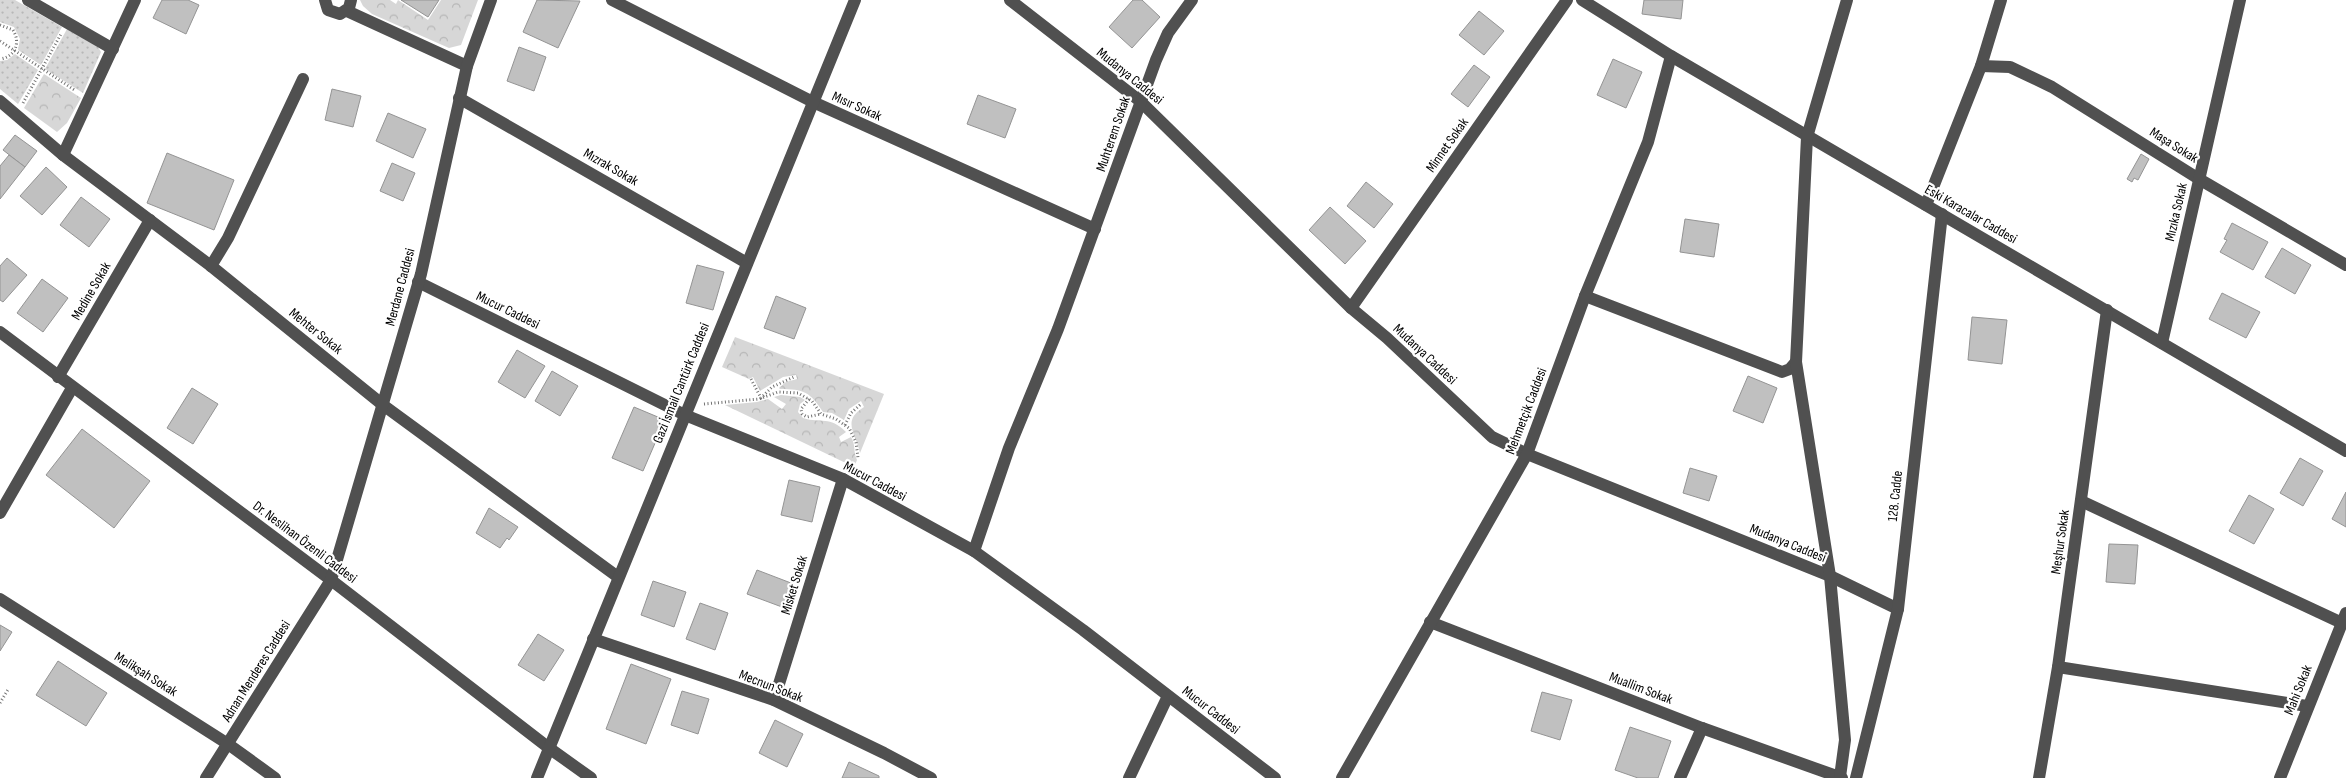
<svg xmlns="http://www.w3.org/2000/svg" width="2346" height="778" font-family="'Sofia Sans Condensed',sans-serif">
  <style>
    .grass { fill: url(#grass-dots) }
    .forest { fill: url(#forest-crowns) }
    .building { fill: #c0c0c0; stroke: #949494 }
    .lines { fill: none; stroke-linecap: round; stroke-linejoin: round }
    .path { stroke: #727272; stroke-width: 3; stroke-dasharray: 1 2.5; stroke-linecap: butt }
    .minor { stroke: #505050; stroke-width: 12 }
    .labels { text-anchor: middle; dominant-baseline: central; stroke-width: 4.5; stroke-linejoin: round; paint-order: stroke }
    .street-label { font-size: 14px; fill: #000; stroke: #fff }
  </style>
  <defs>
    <pattern id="grass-dots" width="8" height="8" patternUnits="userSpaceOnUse" patternTransform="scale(1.25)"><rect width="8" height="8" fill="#d7d7d7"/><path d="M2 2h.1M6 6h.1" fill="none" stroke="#b7b7b7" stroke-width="1.8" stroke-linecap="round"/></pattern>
    <pattern id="forest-crowns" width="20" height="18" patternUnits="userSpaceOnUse" patternTransform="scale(1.25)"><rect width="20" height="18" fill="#d7d7d7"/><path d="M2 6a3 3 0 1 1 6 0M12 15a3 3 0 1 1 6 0" fill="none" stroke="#b7b7b7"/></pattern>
  </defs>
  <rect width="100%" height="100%" fill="#fff"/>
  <!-- grass -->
  <g class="grass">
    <polygon points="0,0 15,0 62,27 41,65 18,50 20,39 14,27 0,22"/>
    <polygon points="67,29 98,47 101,52 83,93 45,69"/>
    <polygon points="15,54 38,70 18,104 0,89 0,61 7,60"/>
  </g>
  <!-- forest -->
  <g class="forest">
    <polygon points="360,0 390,0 396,4 398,0 428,20 441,0 478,0 461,45 449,48 372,14 363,6"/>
    <polygon points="44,74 81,98 67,123 57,132 24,108"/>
    <path d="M735,337L884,394L860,453C856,433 841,421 864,407L861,401L849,409L844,420L832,413L823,412C810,392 804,389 780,389L779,388L786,382L797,379L796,375L783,377L760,391L753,377L749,379L722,367Z"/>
    <path d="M781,395L800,397L805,400L800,404L798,412L803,418C822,424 829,415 846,432L839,437L841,442L851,437C856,445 853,452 857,460L854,467L725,405L757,402L768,399L782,409L786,404L774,397Z"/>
  </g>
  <!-- building -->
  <g class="building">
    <polygon points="162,0 188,0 199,5 186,34 153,18"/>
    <polygon points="401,0 439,0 428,17"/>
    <polygon points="537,0 580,1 558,48 523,32"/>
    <polygon points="1133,0 1142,0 1160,17 1132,48 1109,27"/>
    <polygon points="1644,0 1683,0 1681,19 1642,14"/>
    <polygon points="1479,11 1504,31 1484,55 1459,35"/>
    <polygon points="519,47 546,57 534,91 507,81"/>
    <polygon points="1613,59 1642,72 1626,108 1597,95"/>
    <polygon points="1474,65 1490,77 1468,107 1451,94"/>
    <polygon points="332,89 361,96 353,127 325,120"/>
    <polygon points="978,95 1016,109 1005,138 967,124"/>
    <polygon points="388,113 426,129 413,158 376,141"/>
    <polygon points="15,135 37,151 25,167 3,150"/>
    <polygon points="167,153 234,180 214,230 147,203"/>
    <polygon points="2141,154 2149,159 2138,180 2134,178 2132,182 2127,179"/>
    <polygon points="9,155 25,167 0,199 0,166"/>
    <polygon points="392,163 415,173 403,201 380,191"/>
    <polygon points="46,167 67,187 42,215 20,196"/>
    <polygon points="1366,182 1393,204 1374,228 1347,206"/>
    <polygon points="81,197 110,219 89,247 60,225"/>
    <polygon points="1330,207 1366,241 1345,264 1309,230"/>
    <polygon points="1685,219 1719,224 1714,257 1680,252"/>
    <polygon points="2232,223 2268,242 2253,270 2220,252 2227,240 2224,239"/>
    <polygon points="2282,248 2311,265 2295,294 2265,277"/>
    <polygon points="7,258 27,275 3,302 0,300 0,266"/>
    <polygon points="697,265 724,272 713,310 686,303"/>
    <polygon points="42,279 68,298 43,332 17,313"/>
    <polygon points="2222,293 2260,312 2246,338 2209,319"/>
    <polygon points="776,296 806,308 794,339 764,328"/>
    <polygon points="1972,317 2007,320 2002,364 1968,360"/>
    <polygon points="517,350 545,366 525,398 498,382"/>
    <polygon points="552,371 578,386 560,416 535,401"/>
    <polygon points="1748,376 1777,388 1763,423 1733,411"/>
    <polygon points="192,388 218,404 193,444 167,428"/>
    <polygon points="634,407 665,420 643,471 612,458"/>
    <polygon points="82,429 150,481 114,528 46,475"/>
    <polygon points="2300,458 2323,471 2303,506 2280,493"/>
    <polygon points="1690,468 1717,476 1709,501 1683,493"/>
    <polygon points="789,480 820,487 812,522 781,515"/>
    <polygon points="2346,492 2346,527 2332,519"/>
    <polygon points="2249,495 2274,509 2254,544 2229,531"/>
    <polygon points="489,508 518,527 509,540 507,538 500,548 476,533"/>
    <polygon points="2109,544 2138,545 2135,584 2106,582"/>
    <polygon points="757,570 791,583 782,607 747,594"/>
    <polygon points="653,581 686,592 674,627 641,615"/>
    <polygon points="700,603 728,613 715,650 686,639"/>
    <polygon points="0,625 12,632 0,651"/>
    <polygon points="538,634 564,650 544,681 518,665"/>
    <polygon points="58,661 107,693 86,726 36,695"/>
    <polygon points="631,664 671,679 646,744 606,729"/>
    <polygon points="682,691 709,699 698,734 671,725"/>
    <polygon points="1542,692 1572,700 1560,740 1531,731"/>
    <polygon points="775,720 803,734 787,767 759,753"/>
    <polygon points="1630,727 1671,741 1658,778 1638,778 1615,770"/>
    <polygon points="849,762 879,776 879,778 842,778"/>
  </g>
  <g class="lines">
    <!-- path -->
    <g class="path">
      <path d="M0,25L13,30C21,43 15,57 0,59"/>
      <polyline points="0,41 76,91"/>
      <polyline points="23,103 61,34"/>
      <polyline points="751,379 761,398 772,387 794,377"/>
      <polyline points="809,399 801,409 802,414 807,417 821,414"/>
      <polyline points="704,404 759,399 778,392 798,393 812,401 821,414 836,419 849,428 856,442 858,458"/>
      <polyline points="845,425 851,413 861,404"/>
      <polyline points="0,703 9,688"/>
    </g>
    <!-- minor -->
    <g class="minor">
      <polyline points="28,0 113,49"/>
      <polyline points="325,0 328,10 340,14 349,8 351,0"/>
      <polyline points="612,0 813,102 1095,229"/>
      <polyline points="1010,0 1140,101 1351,308 1387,338 1492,437 1527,454 1830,576 1898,609"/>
      <polyline points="1582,0 1671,56 2346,451"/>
      <polyline points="347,11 467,66"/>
      <polyline points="1981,66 2010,67 2052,87 2199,179 2346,265"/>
      <polyline points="459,98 747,263"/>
      <polyline points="0,101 63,155 211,266 383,405 618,577"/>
      <polyline points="63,155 135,0"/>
      <polyline points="1926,205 1981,66 2001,0"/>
      <polyline points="211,266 228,238 303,79"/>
      <polyline points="418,282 685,415 843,479 974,551 1083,630 1275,778"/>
      <polyline points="1585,296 1782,372 1790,369 1796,362"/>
      <polyline points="1351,308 1567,0"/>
      <polyline points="0,332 331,580 549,748 591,778"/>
      <polyline points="2162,343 2240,0"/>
      <polyline points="58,377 150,220"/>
      <polyline points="2081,501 2342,623"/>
      <polyline points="0,513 72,388"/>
      <polyline points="974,551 1009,448 1058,329 1156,60 1168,33 1192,0"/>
      <polyline points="0,599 228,744 275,778"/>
      <polyline points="1430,622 1702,728 1842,778"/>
      <polyline points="593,639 774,700 884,753 931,778"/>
      <polyline points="2058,667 2307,706"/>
      <polyline points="774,700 843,479"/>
      <polyline points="1840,777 1845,740 1830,576 1796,362 1807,137 1847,0"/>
      <polyline points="206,778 331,580 421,274 467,66 491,0"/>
      <polyline points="537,778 855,0"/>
      <polyline points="1129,778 1168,696"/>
      <polyline points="1342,778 1527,454 1585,296 1648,142 1671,56"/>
      <polyline points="1680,778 1702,728"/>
      <polyline points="1856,778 1898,609 1942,214"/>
      <polyline points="2039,778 2058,667 2107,310"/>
      <polyline points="2280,778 2346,613"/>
    </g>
  </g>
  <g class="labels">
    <!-- street labels -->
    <g class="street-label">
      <text transform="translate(1130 76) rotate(39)">Mudanya Caddesi</text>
      <text transform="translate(857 106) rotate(24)">Mısır Sokak</text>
      <text transform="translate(1113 134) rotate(-71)">Muhterem Sokak</text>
      <text transform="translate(1447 145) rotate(-55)">Minnet Sokak</text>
      <text transform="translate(2174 145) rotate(32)">Maşa Sokak</text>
      <text transform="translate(611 167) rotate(30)">Mızrak Sokak</text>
      <text transform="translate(2176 212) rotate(-77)">Mızıka Sokak</text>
      <text transform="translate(1971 214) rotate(30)">Eski Karacalar Caddesi</text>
      <text transform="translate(400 287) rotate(-75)">Merdane Caddesi</text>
      <text transform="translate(91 291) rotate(-60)">Medine Sokak</text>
      <text transform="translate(508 310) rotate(26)">Mucur Caddesi</text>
      <text transform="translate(316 331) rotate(39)">Mehter Sokak</text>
      <text transform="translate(1425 354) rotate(43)">Mudanya Caddesi</text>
      <text transform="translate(681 383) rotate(-68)">Gazi İsmail Cantürk Caddesi</text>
      <text transform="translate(1526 411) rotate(-69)">Mehmetçik Caddesi</text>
      <text transform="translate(875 481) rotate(28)">Mucur Caddesi</text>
      <text transform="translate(1895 496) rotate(-84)">128. Cadde</text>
      <text transform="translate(305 542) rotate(37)">Dr. Neslihan Özenli Caddesi</text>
      <text transform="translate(2060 542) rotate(-82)">Meşhur Sokak</text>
      <text transform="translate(1788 543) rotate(22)">Mudanya Caddesi</text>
      <text transform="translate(794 585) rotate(-73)">Misket Sokak</text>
      <text transform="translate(256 671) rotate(-58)">Adnan Menderes Caddesi</text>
      <text transform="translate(146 674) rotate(32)">Melikşah Sokak</text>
      <text transform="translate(771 686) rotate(21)">Mecnun Sokak</text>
      <text transform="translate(1641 688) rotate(21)">Muallim Sokak</text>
      <text transform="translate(2298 690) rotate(-68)">Mahi Sokak</text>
      <text transform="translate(1211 710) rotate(38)">Mucur Caddesi</text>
    </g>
  </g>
</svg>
